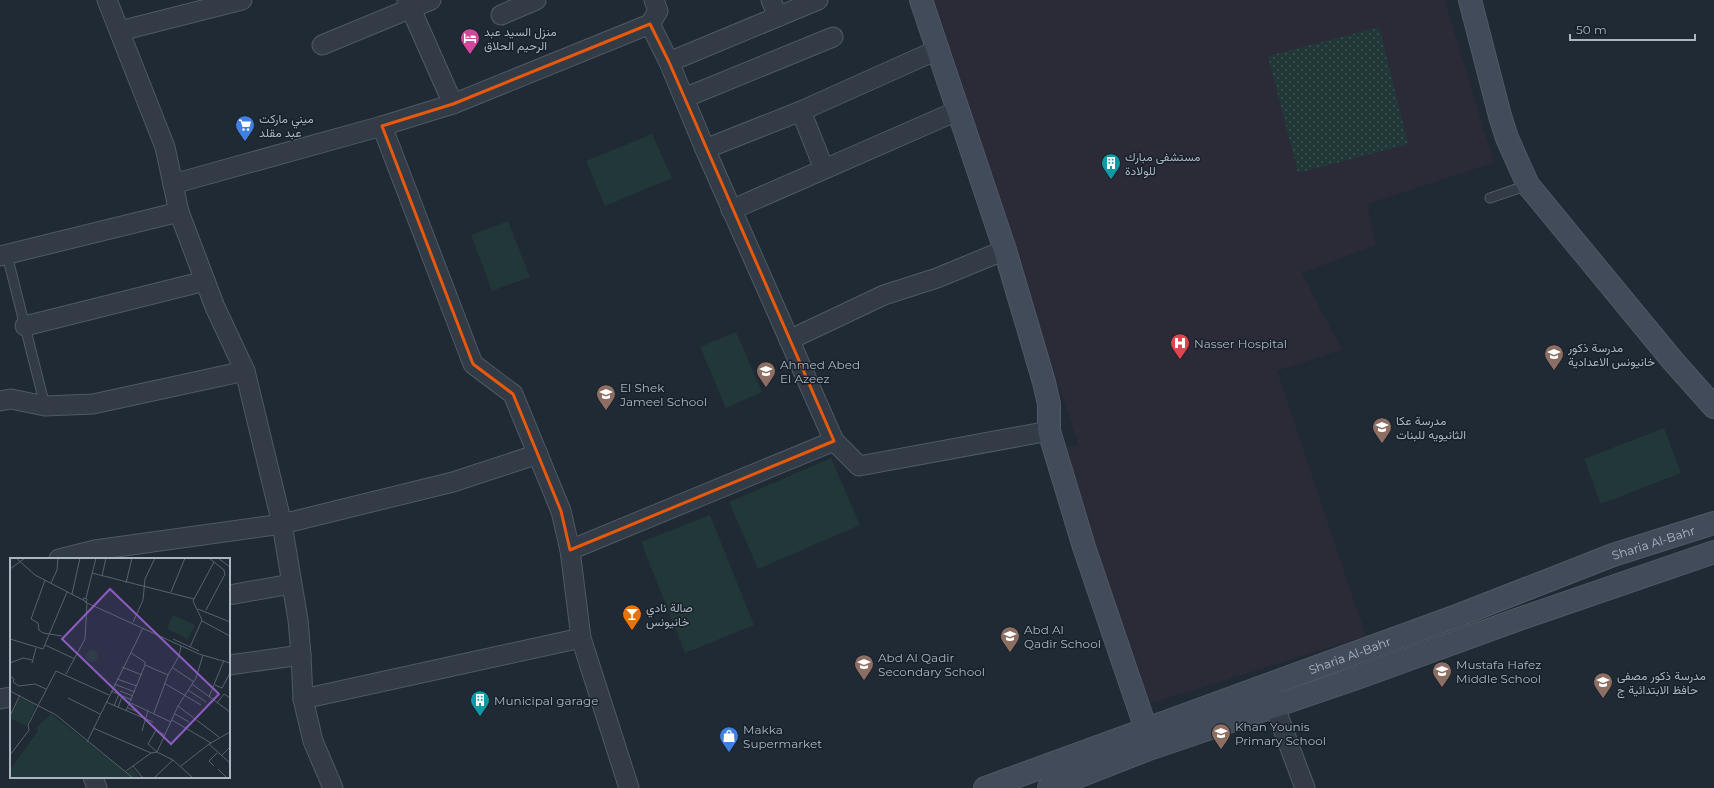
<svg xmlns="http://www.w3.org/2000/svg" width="1714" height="788" font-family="Montserrat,Vazirmatn,sans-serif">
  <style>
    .medical { fill: #2b2a37 }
    .grass { fill: url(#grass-dots) }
    .garden { fill: #223737 }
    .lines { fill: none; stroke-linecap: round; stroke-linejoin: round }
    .lane-casing { stroke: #505964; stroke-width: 11 }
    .street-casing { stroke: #505964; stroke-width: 21 }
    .secondary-casing { stroke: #505964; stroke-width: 24 }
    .lane { stroke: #323b46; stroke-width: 9 }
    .street { stroke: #323b46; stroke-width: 19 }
    .secondary { stroke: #414b59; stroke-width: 22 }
    .marked { fill: none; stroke: #e8590c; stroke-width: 3; stroke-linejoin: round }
    .labels { text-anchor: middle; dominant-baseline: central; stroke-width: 3; stroke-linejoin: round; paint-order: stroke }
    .poi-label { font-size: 12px; fill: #acb6c3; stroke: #18202a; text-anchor: start }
    .street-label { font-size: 12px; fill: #acb6c3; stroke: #18202a }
    .inset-road { fill: none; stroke: #57626e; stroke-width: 1 }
    .view { fill: #8c5cc0; fill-opacity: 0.15; stroke: #8c5cc0; stroke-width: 2 }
    .inset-edge { fill: none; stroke: #acb6c3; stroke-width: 2 }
  </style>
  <defs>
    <pattern id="grass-dots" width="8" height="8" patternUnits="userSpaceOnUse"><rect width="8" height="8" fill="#223737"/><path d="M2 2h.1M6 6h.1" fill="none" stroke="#3f5252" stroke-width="1.8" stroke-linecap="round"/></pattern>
  </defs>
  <rect width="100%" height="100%" fill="#1f2a35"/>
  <!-- medical -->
  <polygon class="medical" points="931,0 1445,0 1494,163 1367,204 1376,245 1302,273 1342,350 1277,371 1366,636 1130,710 1043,456 1078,444"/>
  <!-- grass -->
  <polygon class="grass" points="1379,27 1408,144 1298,173 1268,56"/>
  <!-- garden -->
  <g class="garden">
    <polygon points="652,134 672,178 605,206 586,161"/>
    <polygon points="508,221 530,277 492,291 471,235"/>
    <polygon points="736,332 762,392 726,408 700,347"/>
    <polygon points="1664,428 1681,473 1601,504 1584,459"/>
    <polygon points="831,458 860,525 758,569 729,502"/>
    <polygon points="710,515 754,625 685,653 641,542"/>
  </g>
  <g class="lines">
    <!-- lane casing -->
    <g class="lane-casing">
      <g id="lane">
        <polyline points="1490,198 1528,185"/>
        <polyline points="7,255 45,406"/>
      </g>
    </g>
    <!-- street casing -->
    <g class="street-casing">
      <g id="street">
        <polyline points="107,0 165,147 179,212 215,307 245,371 282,524 298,620 301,655 303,699 313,741 333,788"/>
        <polyline points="407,0 453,104"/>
        <polyline points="771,0 778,17"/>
        <polyline points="501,15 536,0"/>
        <polyline points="650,24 669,62 705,149 834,441 859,466 1049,431"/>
        <polyline points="120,31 242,0"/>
        <polyline points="322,45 431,0"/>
        <polyline points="669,62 818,0"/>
        <polyline points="684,98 833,37"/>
        <polyline points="801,111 824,169"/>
        <polyline points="382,126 473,364 513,394 561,511 570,550"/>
        <polyline points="705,149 801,111 937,50"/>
        <polyline points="173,184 382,126 453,104 650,24 658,11 654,0"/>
        <polyline points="731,210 957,111"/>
        <polyline points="0,256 179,212"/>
        <polyline points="25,326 205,281"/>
        <polyline points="789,340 884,295 937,278 1005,250"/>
        <polyline points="0,401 11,399 45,406 93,404 245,371"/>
        <polyline points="59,559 95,550 282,524 453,482 538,454"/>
        <polyline points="229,595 291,584"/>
        <polyline points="229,665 301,655"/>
        <polyline points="0,699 11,697"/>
        <polyline points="303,699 581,638"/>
        <polyline points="1274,705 1305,788"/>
        <polyline points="93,777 97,788"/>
        <polyline points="629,788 581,638 570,550 834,441"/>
      </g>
    </g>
    <!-- secondary casing -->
    <g class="secondary-casing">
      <g id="secondary">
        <polyline points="921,0 1005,250 1044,382 1049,404 1049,431 1084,547 1146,729"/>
        <polyline points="1470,0 1500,116 1507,138 1528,185 1673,361 1714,407"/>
        <path id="s1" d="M985,788L1462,614L1613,555L1714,523"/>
        <polyline points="1049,788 1146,750 1357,678 1522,618 1714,552"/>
      </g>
    </g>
    <!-- lane -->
    <use href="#lane" class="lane"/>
    <!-- street -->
    <use href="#street" class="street"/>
    <!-- secondary -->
    <use href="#secondary" class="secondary"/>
  </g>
  <!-- marked area -->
  <path class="marked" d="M650,24L669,62L834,441L570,550L561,511L513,394L473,364L382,126L453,104Z"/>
  <!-- icons -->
  <defs>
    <g id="hotel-pin" transform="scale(1)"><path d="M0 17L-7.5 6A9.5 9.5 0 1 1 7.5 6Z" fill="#d1479c" stroke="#18202a"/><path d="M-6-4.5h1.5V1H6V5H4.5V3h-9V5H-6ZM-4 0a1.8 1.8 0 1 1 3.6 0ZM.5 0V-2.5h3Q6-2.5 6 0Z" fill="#fff"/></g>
    <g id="supermarket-pin" transform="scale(1)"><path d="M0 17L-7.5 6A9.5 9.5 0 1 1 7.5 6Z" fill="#3f7fe0" stroke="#18202a"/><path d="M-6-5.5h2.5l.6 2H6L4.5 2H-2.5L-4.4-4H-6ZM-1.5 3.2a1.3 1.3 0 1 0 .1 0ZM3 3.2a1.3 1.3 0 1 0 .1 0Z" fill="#fff"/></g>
    <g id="building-pin" transform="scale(1)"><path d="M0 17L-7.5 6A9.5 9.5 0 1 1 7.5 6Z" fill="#0f9aa8" stroke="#18202a"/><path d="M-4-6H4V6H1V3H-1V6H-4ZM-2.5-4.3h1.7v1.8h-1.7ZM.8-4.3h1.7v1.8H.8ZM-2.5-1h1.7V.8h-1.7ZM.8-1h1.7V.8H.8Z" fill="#fff"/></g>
    <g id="hospital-pin" transform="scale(1)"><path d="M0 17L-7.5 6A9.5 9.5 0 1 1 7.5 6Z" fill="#e0444e" stroke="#18202a"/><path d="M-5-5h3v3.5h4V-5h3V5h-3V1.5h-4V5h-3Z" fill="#fff"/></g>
    <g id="school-pin" transform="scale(1)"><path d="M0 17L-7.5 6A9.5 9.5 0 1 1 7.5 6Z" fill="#8d6e63" stroke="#18202a"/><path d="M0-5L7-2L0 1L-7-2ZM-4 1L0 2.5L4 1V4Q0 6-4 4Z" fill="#fff"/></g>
    <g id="bar-pin" transform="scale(1)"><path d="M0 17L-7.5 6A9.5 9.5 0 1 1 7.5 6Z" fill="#e8710a" stroke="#18202a"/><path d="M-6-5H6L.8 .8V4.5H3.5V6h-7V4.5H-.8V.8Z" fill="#fff"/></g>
    <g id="shop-pin" transform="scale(1)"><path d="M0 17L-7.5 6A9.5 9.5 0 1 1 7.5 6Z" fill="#3f7fe0" stroke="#18202a"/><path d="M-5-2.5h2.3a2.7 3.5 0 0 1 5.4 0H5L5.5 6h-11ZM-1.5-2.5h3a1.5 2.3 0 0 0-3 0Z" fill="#fff"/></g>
  </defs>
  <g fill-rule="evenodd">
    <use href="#hotel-pin" x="470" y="38"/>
    <use href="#supermarket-pin" x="245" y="125"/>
    <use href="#building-pin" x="1111" y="163"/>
    <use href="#hospital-pin" x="1180" y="343"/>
    <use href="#school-pin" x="1554" y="354"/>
    <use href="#school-pin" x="766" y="371"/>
    <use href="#school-pin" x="606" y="394"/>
    <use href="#school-pin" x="1382" y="427"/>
    <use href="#bar-pin" x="632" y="614"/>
    <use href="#school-pin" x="1010" y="636"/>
    <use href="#school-pin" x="864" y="664"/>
    <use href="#school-pin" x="1442" y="671"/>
    <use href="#school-pin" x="1603" y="682"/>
    <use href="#building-pin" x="480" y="700"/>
    <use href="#school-pin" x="1221" y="733"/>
    <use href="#shop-pin" x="729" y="736"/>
  </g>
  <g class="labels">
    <!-- poi labels -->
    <g class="poi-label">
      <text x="484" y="31">منزل السيد عبد<tspan x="484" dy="14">الرحيم الحلاق</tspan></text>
      <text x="259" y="118">ميني ماركت<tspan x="259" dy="14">عبد مقلد</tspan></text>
      <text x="1125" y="156">مستشفى مبارك<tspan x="1125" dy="14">للولادة</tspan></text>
      <text x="1194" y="343">Nasser Hospital</text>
      <text x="1568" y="347">مدرسة ذكور<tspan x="1568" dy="14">خانيونس الاعدادية</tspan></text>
      <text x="780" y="364">Ahmed Abed<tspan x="780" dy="14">El Azeez</tspan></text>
      <text x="620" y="387">El Shek<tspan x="620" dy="14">Jameel School</tspan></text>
      <text x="1396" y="420">مدرسة عكا<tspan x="1396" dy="14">الثانيويه للبنات</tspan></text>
      <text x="646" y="607">صالة نادي<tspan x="646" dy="14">خانيونس</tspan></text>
      <text x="1024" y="629">Abd Al<tspan x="1024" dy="14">Qadir School</tspan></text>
      <text x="878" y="657">Abd Al Qadir<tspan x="878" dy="14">Secondary School</tspan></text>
      <text x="1456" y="664">Mustafa Hafez<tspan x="1456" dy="14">Middle School</tspan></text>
      <text x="1617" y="675">مدرسة ذكور مصفى<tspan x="1617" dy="14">حافظ الابتدائية ج</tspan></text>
      <text x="494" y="700">Municipal garage</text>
      <text x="1235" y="726">Khan Younis<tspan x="1235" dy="14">Primary School</tspan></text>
      <text x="743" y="729">Makka<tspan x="743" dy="14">Supermarket</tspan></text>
    </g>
    <!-- street labels -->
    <g class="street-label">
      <text stroke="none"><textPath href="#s1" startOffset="712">Sharia Al-Bahr</textPath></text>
      <text stroke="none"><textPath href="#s1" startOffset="388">Sharia Al-Bahr</textPath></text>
    </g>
  </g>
  <!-- overview -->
  <g transform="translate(10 558)">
    <rect width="220" height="220" fill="#1f2a35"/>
    <path d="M76 98a6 6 0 1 1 12 0a6 6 0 1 1-12 0Z" fill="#223737"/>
    <path d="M41,156L117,215L122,210L128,217L127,220H0V212L28,173L27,169Z" fill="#223737"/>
    <path d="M10,140L24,146L25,150L16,168L0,160Z" fill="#223737"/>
    <path d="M163,57L185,67L178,81L157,71Z" fill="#223737"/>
    <path class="inset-road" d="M6,0L25,17L73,42M199,0L214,12L215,18M208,0L220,9M0,11L15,0M82,15L184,41M92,18L96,0M35,22L21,61L28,65L29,72L33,75L52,78M41,25L47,12L48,0M116,25L122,0M161,34L175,0M62,36L70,0M74,40L77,41L76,44L73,42ZM76,40L86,0M75,44L189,96L220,105M188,51L220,64M196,52L214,18M192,63L220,78M123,64L133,42L135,21L145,0M0,81L33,91L57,34M163,81L189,93M35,87L65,101M180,89L192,62L183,43L204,4M121,95L135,104V107L158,117L169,98L171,88M0,105L13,100L22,102M22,105L26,90M112,109L132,117M163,110L184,124M56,116L75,81L77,45M0,118L4,121L3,124L9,128L25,126L36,131M107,121L127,128M154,125L191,147M104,126L125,134M182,126L220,154M205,127L212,130L220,115M178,132L196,144M0,133L46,157L123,220M101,133L122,142M110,133L123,138M199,139L214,102M58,140L90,156M96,144L143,164M121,145L161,164M207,145L214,136L220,140M104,148L109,136M168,148L209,179M108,150L112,138M118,150L130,155M116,153L135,107M144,155L158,117M165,156L179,164M0,158L10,137M162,162L201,185M83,170L141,195M132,173L138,152M155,177L146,172L138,186L147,194L163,202L183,220M77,184L133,70M199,186L220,205M0,197L19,172L18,167L46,113L99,137M211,198L220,189M123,208L133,220M171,208L199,186L220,174M204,208L199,203L207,195M208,211L217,220M116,213L141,195L147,194L168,148L186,120L193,97M144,220L163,202"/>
    <path class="view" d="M100,31L209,136L161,186L52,81Z"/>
    <rect width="220" height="220" class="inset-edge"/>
  </g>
  <!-- scale -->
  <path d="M1570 34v6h125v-6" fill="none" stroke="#acb6c3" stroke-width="2"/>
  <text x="1576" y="34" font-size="12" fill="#acb6c3" stroke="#18202a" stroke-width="3" paint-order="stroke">50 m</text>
</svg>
